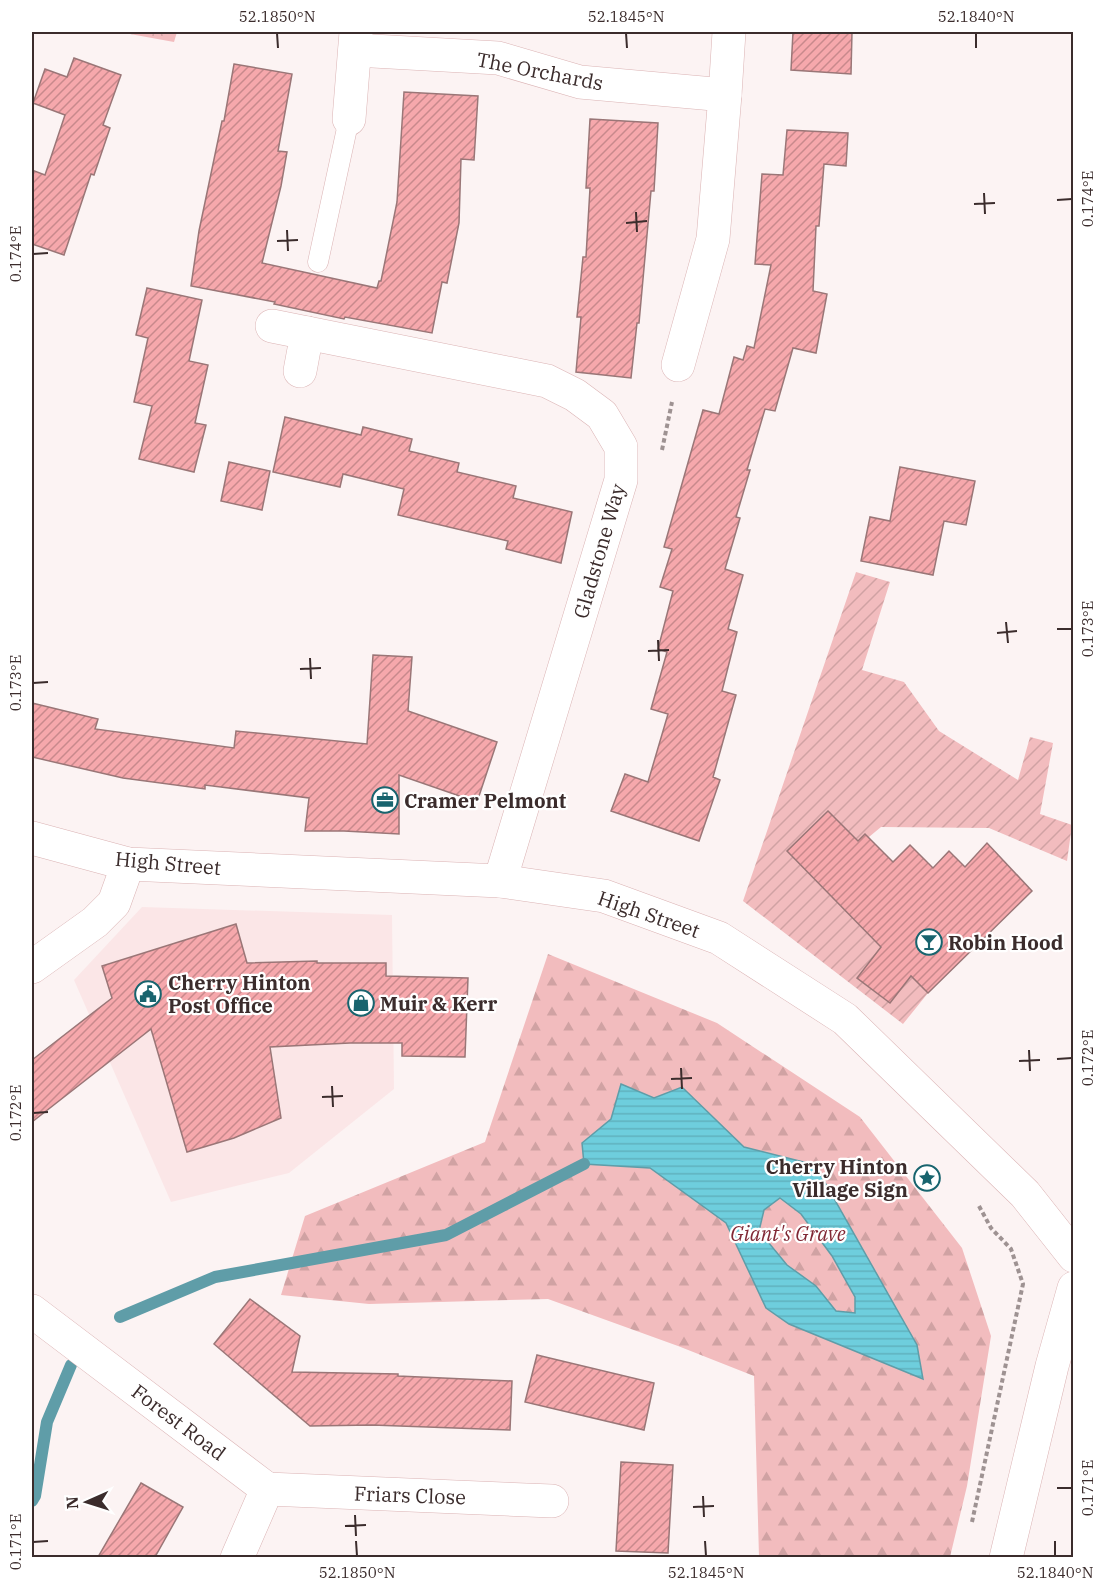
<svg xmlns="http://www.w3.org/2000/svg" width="1105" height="1589" font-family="'IBM Plex Serif',serif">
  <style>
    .built { fill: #fbe6e7 }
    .forest { fill: url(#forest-firs) }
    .park { fill: url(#park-crowns) }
    .garden { fill: url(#garden-furrows) }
    .water { fill: url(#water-rules); stroke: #5f9da8; stroke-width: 1.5; fill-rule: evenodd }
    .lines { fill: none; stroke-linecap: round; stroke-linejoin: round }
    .stream { stroke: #5f9da8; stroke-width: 12 }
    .building { fill: url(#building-hatch); stroke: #9a7677; stroke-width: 1.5 }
    .lane-casing { stroke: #dbb3b4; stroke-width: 21 }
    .street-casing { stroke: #dbb3b4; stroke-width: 34 }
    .secondary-casing { stroke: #dbb3b4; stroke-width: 34 }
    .path { stroke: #9e9292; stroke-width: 4; stroke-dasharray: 4.5 3; stroke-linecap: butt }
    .lane { stroke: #fff; stroke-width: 20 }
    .street { stroke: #fff; stroke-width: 33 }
    .secondary { stroke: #fff; stroke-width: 33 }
    .ticks { fill: none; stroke: #3b2c2c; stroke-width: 2 }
    .labels { text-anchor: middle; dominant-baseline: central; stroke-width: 4.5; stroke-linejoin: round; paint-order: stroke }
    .street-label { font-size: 20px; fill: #3b2c2c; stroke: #fff }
    .poi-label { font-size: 20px; font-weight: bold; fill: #3b2c2c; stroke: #fff; text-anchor: start }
    .park-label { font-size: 20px; font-style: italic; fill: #812835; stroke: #fff }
    .neatline { fill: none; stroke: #3b2c2c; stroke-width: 2 }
    .ticks-label { font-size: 15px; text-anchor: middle; fill: #3b2c2c }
  </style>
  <defs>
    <pattern id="forest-firs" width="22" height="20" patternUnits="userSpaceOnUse" patternTransform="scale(1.5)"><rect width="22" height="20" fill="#f2bcbe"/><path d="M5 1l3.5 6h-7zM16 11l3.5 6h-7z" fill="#d0a2a3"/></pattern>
    <pattern id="park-crowns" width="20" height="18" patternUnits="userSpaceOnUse" patternTransform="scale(1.5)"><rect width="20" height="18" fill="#f2bcbe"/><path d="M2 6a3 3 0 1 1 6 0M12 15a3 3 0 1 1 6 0" fill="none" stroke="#d0a2a3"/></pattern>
    <pattern id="garden-furrows" width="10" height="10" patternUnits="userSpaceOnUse" patternTransform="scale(1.5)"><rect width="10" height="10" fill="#f2bcbe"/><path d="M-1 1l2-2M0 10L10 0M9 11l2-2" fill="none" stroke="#d0a2a3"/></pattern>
    <pattern id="water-rules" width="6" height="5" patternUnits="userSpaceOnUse" patternTransform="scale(1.5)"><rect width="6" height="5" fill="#6ecedd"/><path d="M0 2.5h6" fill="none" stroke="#60b1be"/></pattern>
    <pattern id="building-hatch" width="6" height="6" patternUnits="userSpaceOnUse" patternTransform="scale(1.5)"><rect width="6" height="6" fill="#f6a8ac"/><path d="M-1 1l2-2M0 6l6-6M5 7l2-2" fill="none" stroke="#c8898c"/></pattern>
  </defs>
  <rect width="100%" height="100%" fill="#fcf3f3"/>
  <!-- built -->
  <polygon class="built" points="142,907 392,915 394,1089 289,1173 171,1202 74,980"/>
  <!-- forest -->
  <polygon class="forest" points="548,954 717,1023 860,1117 962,1248 991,1336 967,1486 950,1557 759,1557 754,1376 678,1346 548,1299 369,1304 281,1295 305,1216 485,1142"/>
  <!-- park -->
  <polygon class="park" points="119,32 177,32 174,42"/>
  <!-- garden -->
  <polygon class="garden" points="856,572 890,582 862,670 904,682 939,731 1018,780 1030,737 1053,743 1040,814 1072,825 1067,861 989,828 881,827 816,881 928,993 903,1024 743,901"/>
  <!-- water -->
  <path class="water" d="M621,1084L654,1098L682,1087L744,1147L815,1165L917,1345L923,1379L789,1324L766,1308L726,1223L650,1168L584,1164L582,1143L611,1119ZM780,1198L801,1214L832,1256L855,1297V1313L836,1311L816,1286L787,1265L759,1231L764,1210Z"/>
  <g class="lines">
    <!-- stream -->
    <g class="stream">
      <polyline points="120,1317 215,1277 446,1235 584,1164"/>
      <polyline points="32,1501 35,1496 47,1422 71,1365"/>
    </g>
  </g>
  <!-- building -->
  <g class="building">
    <polygon points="793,32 852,32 851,74 791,70"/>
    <polygon points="74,58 121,75 103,125 110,128 94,175 91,174 64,255 32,244 32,170 45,175 65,115 33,103 45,69 67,77"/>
    <polygon points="234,64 292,74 278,151 287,152 281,186 262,263 377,288 379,281 381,281 397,202 404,92 478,96 474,160 461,159 459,223 447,283 442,282 432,333 345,317 344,319 274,304 275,302 191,286 199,231 222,121 224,121"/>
    <polygon points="590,119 658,123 654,191 651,191 639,323 637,323 631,378 576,372 581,317 577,317 583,257 586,257 590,188 586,188"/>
    <polygon points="787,130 848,133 846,166 824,164 819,226 816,226 813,291 827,294 816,353 793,348 775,411 765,409 747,470 750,470 736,517 740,518 725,569 743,575 728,629 737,632 722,691 736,695 713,777 720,780 699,841 611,811 625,774 648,782 668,714 651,709 667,652 658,649 673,591 660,587 672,549 664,547 703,410 719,414 734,357 743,360 747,346 754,348 771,265 755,264 762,174 783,175"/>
    <polygon points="147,288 202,300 189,361 208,365 195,423 206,425 194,472 139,459 152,406 134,402 148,338 136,335"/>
    <polygon points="285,417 361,435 363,427 412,439 409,451 459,463 457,472 516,486 513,498 572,512 561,563 506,549 508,541 398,515 404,489 343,474 340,487 273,472"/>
    <polygon points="229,462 270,471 262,510 221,501"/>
    <polygon points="900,467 975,481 966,525 944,521 933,575 861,561 870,517 890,521"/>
    <polygon points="373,655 412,657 408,711 497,742 477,802 399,775 399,834 344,831 305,831 309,798 205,785 205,789 123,778 32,757 32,703 98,719 95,729 234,748 236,731 367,744"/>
    <polygon points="828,811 858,841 865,834 893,862 910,845 933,868 949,851 965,867 987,843 1032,891 928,993 911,976 890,1003 857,978 881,947 787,851"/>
    <polygon points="236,924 247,963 317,961 317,963 386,963 386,976 468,978 465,1057 402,1056 402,1043 350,1043 270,1047 281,1118 234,1138 187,1152 151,1029 32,1122 32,1060 112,998 102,966"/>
    <polygon points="250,1299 300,1336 292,1372 398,1374 398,1376 512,1381 510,1430 372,1425 310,1426 214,1344"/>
    <polygon points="537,1355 654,1383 644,1430 525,1402"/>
    <polygon points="621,1462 673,1465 668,1553 616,1551"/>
    <polygon points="141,1483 183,1507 155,1557 98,1557"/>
  </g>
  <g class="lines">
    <!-- lane casing -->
    <g class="lane-casing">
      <polyline id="lane" points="318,262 349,119"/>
    </g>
    <!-- street casing -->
    <g class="street-casing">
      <g id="street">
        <polyline points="355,50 498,58 580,82 725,95"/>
        <polyline points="349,119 356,32"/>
        <polyline points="272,326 307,333 300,371"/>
        <polyline points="307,333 547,381 575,395 602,415 621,447 621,480 500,881"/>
        <polyline points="678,365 713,239 725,95 729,32"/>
        <polyline points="32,967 95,922 114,903 128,864"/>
        <polyline points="32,1311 267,1489 237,1558"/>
        <polyline points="267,1489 552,1501"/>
      </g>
    </g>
    <!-- secondary casing -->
    <g class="secondary-casing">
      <g id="secondary">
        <polyline points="32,838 128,864 500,881 604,896 719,938 845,1019 1025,1194 1074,1256"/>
        <polyline points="1006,1558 1052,1366 1074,1288"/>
      </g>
    </g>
    <!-- path -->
    <g class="path">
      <polyline points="662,450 672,402"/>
      <polyline points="972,1522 1023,1284 1011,1249 991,1228 979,1206"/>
    </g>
    <!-- lane -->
    <use href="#lane" class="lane"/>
    <!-- street -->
    <use href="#street" class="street"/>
    <!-- secondary -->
    <use href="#secondary" class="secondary"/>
  </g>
  <!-- ticks -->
  <path class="ticks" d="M277,33L278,48M626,33L627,48M976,33V48M984,193L985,214M1057,200L1072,199M974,204L995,203M636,212L637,232M626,223L647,221M287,230L288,251M277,241L298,240M33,254L48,253M1006,622L1008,643M1057,629H1072M997,633L1017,631M658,640L659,661M648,651L669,650M310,658L311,679M300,669L321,668M33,683L48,682M1029,1050L1030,1071M1057,1059L1072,1058M1019,1061L1040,1060M681,1068L682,1089M671,1079L692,1078M332,1086L333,1107M322,1097L343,1096M33,1113L48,1112M1057,1488H1072M703,1496L704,1517M693,1507L714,1506M355,1515L356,1536M345,1526L366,1525M356,1541L357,1556M705,1541L706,1556M1055,1541V1556M33,1542L48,1541"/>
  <!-- icons -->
  <defs>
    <g id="office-ring" transform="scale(1.35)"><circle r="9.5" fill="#fff" stroke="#18646e" stroke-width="1.5"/><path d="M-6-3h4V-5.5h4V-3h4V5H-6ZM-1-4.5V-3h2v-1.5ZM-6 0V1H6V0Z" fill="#18646e"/></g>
    <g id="bar-ring" transform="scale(1.35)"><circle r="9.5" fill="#fff" stroke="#18646e" stroke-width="1.5"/><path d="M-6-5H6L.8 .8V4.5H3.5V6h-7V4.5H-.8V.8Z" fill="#18646e"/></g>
    <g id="civic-ring" transform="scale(1.35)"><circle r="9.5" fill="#fff" stroke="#18646e" stroke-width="1.5"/><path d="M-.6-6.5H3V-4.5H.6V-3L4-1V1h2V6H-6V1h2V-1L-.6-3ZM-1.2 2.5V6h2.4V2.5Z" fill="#18646e"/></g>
    <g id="shop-ring" transform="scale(1.35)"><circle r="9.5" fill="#fff" stroke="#18646e" stroke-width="1.5"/><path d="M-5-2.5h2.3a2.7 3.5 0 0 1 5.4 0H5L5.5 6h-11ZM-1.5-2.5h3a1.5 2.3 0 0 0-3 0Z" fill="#18646e"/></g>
    <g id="sight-ring" transform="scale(1.35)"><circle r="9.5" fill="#fff" stroke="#18646e" stroke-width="1.5"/><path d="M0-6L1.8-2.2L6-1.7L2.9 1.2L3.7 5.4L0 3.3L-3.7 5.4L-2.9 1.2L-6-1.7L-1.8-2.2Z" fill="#18646e"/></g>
  </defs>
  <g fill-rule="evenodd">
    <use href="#office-ring" x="385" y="800"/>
    <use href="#bar-ring" x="929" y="942"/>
    <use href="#civic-ring" x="148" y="994"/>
    <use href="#shop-ring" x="361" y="1003"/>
    <use href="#sight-ring" x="927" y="1178"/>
  </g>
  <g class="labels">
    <!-- street labels -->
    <g class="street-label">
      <text transform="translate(540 71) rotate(11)">The Orchards</text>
      <text transform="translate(599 551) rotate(-74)">Gladstone Way</text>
      <text transform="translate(168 863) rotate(5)">High Street</text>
      <text transform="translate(649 914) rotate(19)">High Street</text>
      <text transform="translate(179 1422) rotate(37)">Forest Road</text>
      <text transform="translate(410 1495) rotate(2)">Friars Close</text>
    </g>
    <!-- poi labels -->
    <g class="poi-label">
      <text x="404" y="800">Cramer Pelmont</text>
      <text x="948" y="942">Robin Hood</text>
      <text x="168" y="982">Cherry Hinton<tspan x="168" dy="23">Post Office</tspan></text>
      <text x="380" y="1003">Muir &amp; Kerr</text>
      <text x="908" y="1166" text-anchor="end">Cherry Hinton<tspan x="908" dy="23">Village Sign</tspan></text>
    </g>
    <!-- park labels -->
    <g class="park-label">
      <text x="788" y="1233">Giant's Grave</text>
    </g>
  </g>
  <!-- border -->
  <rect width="1105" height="1589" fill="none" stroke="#ffffff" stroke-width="66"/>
  <!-- north arrow -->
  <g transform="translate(87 1502) rotate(267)" stroke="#ffffff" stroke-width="4.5" paint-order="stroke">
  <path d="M0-4.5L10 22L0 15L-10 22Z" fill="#3b2c2c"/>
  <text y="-9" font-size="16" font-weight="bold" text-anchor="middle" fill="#3b2c2c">N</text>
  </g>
  <rect x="33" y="33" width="1039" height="1523" class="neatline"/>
  <g class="ticks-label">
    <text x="277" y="22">52.1850°N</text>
    <text x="626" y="22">52.1845°N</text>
    <text x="976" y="22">52.1840°N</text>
    <text transform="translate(1088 199) rotate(-90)" y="5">0.174°E</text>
    <text transform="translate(16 254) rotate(-90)" y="5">0.174°E</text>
    <text transform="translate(1088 629) rotate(-90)" y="5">0.173°E</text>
    <text transform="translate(16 683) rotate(-90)" y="5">0.173°E</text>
    <text transform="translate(1088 1058) rotate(-90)" y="5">0.172°E</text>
    <text transform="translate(16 1113) rotate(-90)" y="5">0.172°E</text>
    <text transform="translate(1088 1488) rotate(-90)" y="5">0.171°E</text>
    <text transform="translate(16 1542) rotate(-90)" y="5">0.171°E</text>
    <text x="357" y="1578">52.1850°N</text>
    <text x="706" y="1578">52.1845°N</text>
    <text x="1055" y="1578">52.1840°N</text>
  </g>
</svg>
